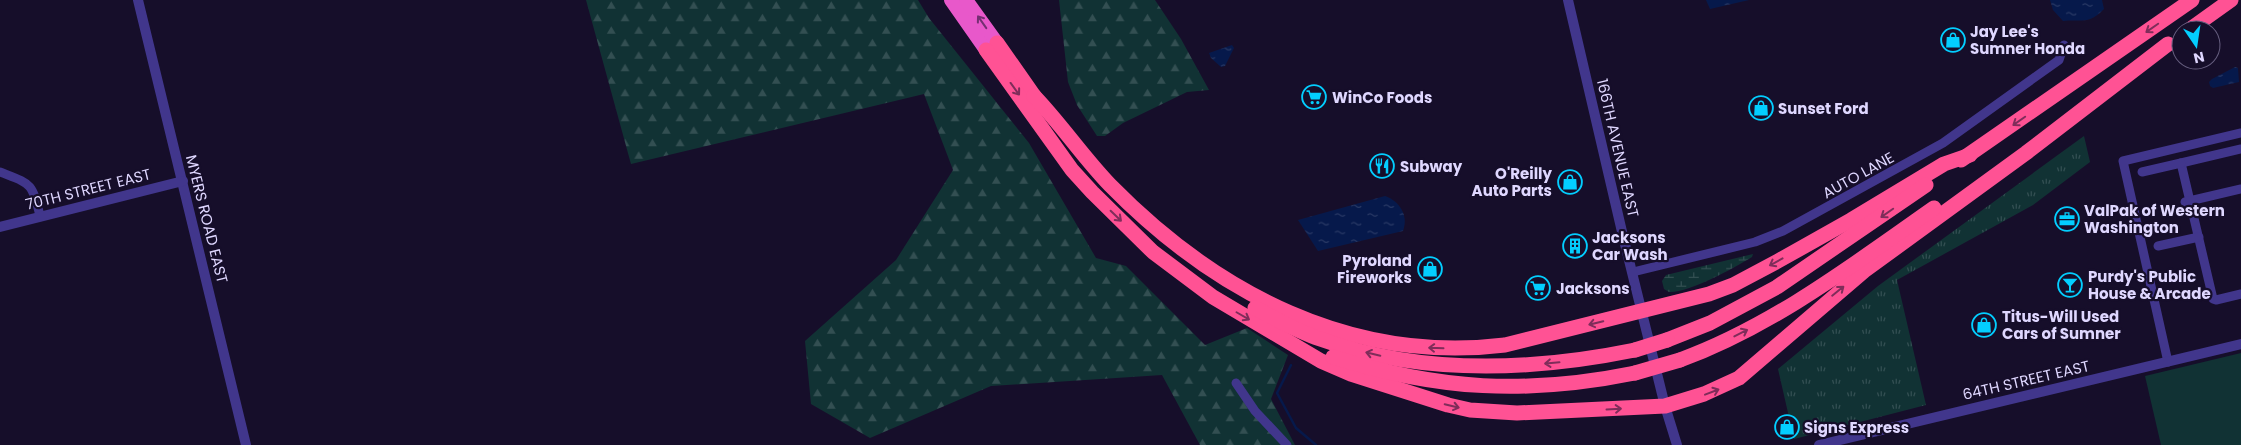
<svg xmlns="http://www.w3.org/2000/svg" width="2241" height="445" font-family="Poppins,sans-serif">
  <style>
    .grass { fill: url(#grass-tufts) }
    .forest { fill: url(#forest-firs) }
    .wetland { fill: url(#wetland-marsh) }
    .garden { fill: #113234 }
    .water { fill: url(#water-ripples) }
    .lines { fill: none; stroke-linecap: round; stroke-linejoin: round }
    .stream { stroke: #06194b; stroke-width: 2.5 }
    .minor { stroke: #41368c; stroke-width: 9 }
    .tertiary { stroke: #41368c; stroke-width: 10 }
    .trunk { stroke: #e858ca; stroke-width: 14 }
    .motorway { stroke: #ff5294; stroke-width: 15 }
    .motorway-bridge { stroke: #ff5294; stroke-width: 15 }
    .oneway { stroke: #742f72 }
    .oneway2 { stroke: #7f2d5a }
    .labels { text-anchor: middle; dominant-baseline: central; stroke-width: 4.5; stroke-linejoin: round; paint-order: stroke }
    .poi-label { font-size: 15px; font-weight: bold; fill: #dfd7ff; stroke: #160e2a; text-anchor: start }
    .street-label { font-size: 15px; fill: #dfd7ff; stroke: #160e2a }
  </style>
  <defs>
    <pattern id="grass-tufts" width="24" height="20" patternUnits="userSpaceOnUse" patternTransform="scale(1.25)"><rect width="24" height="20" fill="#113234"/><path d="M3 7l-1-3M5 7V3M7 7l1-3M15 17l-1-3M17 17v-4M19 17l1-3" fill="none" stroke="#334f52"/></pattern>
    <pattern id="forest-firs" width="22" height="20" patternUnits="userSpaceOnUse" patternTransform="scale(1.25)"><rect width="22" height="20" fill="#113234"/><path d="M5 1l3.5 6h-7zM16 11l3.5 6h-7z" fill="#334f52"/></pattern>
    <pattern id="wetland-marsh" width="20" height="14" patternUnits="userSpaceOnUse" patternTransform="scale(1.25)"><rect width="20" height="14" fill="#113234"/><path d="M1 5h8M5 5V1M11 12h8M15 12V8" fill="none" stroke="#334f52"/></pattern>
    <pattern id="water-ripples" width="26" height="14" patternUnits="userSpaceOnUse" patternTransform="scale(1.25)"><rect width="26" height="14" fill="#06194b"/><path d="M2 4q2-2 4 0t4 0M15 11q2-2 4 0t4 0" fill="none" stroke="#2a3a66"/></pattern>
  </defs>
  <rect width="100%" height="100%" fill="#160e2a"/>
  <!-- grass -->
  <polygon class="grass" points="2084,136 2090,162 2033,205 1897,280 1926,405 1794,439 1778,369 1878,286"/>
  <!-- forest -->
  <g class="forest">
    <polygon points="586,0 918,0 929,18 1029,143 1096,258 1126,266 1205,345 1247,328 1288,355 1271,399 1295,445 1200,445 1162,375 991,386 870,438 811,404 805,341 896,260 953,170 924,94 631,164"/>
    <polygon points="1059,0 1155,0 1181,39 1209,90 1187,92 1123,123 1105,136 1097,136 1077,105 1068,82"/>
  </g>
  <!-- wetland -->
  <path class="wetland" d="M1753,254L1752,257C1734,268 1689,293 1669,292L1664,289L1662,281L1666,275Z"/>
  <!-- garden -->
  <polygon class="garden" points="2241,353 2241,445 2161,445 2145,376"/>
  <!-- water -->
  <g class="water">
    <polygon points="1706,0 1749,0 1710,9"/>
    <path d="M2050,0H2102L2104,9C2089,25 2082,19 2063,21L2053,10Z"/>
    <polygon points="1232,45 1234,48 1225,66 1221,67 1211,58 1209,53"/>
    <polygon points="2235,67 2238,68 2239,82 2213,88 2210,86 2209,82 2212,79"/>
    <path d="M1385,196C1399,201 1409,215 1403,231L1318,251L1298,220Z"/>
  </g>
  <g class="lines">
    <!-- stream -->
    <polyline class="stream" points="1291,365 1277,393 1296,428 1316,445"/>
    <!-- minor -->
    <g class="minor">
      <polyline points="2241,149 2181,163 2213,299 2216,300 2241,294"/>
      <path d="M0,172C31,184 32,182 40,216"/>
      <polyline points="2142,172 2181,163"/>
      <polyline points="2185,202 2241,189"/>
      <polyline points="2158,246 2199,237"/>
      <polyline points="1633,272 1755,242 1783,231 1943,143 2059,60 2064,45"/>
      <polyline points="2168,362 2123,161 2241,133"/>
      <polyline points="1236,383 1255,411 1287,445"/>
    </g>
    <!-- tertiary -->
    <g class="tertiary">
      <polyline points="138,0 246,445"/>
      <polyline points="1568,0 1623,236 1665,406 1677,445"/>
      <polyline points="0,227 183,181"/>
      <polyline points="1819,445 2241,344"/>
    </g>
    <!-- trunk -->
    <g class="trunk">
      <polyline points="951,0 986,50"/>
      <polyline points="966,0 997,43"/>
    </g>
    <!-- motorway -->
    <g class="motorway">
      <polyline points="2189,30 2231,0"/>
      <polyline points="997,43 1039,103"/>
      <polyline points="986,50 1072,170 1092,192 1153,252 1213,297 1321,361 1351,374 1448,405 1470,410 1517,413 1665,406 1704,394 1739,378 1864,271 2026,153 2168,44"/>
      <path d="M1034,96C1061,124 1083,157 1110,185C1216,293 1351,364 1505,345L1709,294L1733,285L1778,261L1851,220L1944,164L1970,155"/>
      <polyline points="1961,160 2192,0"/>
      <path d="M1255,308C1276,319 1297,331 1320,339C1420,375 1532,371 1635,350"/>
      <polyline points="1667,340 1710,323 1777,287 1926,185"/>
      <path d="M1333,357C1438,390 1527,395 1635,373"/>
      <path d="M1680,360C1773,326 1854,264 1934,208"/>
    </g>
    <!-- motorway-bridge -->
    <g class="motorway-bridge">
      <polyline points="1635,350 1667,340"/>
      <polyline points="1635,373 1680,360"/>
    </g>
  </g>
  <!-- one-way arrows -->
  <defs><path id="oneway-shaft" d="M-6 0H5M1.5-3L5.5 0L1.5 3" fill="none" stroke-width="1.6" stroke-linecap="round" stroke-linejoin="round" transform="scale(1.25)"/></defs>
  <use class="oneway" href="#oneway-shaft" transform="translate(982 22) rotate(-125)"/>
  <g class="oneway2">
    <use href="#oneway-shaft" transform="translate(2152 28) rotate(145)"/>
    <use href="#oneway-shaft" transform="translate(1015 89) rotate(54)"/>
    <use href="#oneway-shaft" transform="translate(2019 121) rotate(145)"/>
    <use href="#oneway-shaft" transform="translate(1887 213) rotate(145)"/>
    <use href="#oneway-shaft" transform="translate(1116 216) rotate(44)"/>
    <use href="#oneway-shaft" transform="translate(1776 262) rotate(151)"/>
    <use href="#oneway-shaft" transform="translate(1838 291) rotate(-39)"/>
    <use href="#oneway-shaft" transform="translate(1243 316) rotate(30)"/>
    <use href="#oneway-shaft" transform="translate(1596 323) rotate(166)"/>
    <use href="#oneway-shaft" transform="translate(1741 333) rotate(-27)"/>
    <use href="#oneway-shaft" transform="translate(1436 348) rotate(-178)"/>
    <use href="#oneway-shaft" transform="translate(1373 354) rotate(-167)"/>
    <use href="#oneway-shaft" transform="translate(1552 363) rotate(175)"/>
    <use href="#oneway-shaft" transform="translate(1712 392) rotate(-21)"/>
    <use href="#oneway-shaft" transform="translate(1452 406) rotate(13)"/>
    <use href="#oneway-shaft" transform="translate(1614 409) rotate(-3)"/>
  </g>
  <!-- icons -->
  <defs>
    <g id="shop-ring" transform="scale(1.25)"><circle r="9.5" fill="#160e2a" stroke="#03ceff" stroke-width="1.5"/><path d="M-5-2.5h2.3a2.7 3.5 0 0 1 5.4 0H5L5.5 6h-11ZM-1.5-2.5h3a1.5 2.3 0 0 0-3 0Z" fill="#03ceff"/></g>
    <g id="supermarket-ring" transform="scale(1.25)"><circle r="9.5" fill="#160e2a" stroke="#03ceff" stroke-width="1.5"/><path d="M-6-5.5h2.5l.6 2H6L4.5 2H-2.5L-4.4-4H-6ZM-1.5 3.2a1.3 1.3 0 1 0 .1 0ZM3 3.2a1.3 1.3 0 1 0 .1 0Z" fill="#03ceff"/></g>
    <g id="restaurant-ring" transform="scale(1.25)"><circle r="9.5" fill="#160e2a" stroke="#03ceff" stroke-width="1.5"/><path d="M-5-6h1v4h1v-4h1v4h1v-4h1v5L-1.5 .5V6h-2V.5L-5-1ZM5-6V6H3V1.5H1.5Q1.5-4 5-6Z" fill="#03ceff"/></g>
    <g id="office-ring" transform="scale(1.25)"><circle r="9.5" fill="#160e2a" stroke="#03ceff" stroke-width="1.5"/><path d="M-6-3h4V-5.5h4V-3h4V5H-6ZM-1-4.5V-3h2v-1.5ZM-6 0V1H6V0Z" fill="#03ceff"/></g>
    <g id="building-ring" transform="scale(1.25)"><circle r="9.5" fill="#160e2a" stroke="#03ceff" stroke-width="1.5"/><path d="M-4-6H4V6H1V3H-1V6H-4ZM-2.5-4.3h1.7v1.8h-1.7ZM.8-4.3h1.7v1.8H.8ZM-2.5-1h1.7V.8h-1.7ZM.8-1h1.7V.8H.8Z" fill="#03ceff"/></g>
    <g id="bar-ring" transform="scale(1.25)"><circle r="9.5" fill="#160e2a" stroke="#03ceff" stroke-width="1.5"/><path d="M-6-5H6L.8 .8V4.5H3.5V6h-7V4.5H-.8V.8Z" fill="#03ceff"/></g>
  </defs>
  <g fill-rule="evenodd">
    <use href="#shop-ring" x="1953" y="40"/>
    <use href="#supermarket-ring" x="1314" y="97"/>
    <use href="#shop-ring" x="1761" y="108"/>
    <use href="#restaurant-ring" x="1382" y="166"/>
    <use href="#shop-ring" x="1570" y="182"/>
    <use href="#office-ring" x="2067" y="219"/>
    <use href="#building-ring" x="1575" y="246"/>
    <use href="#shop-ring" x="1430" y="269"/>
    <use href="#bar-ring" x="2070" y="285"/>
    <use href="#supermarket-ring" x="1538" y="288"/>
    <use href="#shop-ring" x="1984" y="325"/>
    <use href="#shop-ring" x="1787" y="427"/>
  </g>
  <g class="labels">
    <!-- poi labels -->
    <g class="poi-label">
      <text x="1970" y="31">Jay Lee's<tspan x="1970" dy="17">Sumner Honda</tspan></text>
      <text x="1332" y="97">WinCo Foods</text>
      <text x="1778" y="108">Sunset Ford</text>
      <text x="1400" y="166">Subway</text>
      <text x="1552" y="173" text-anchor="end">O'Reilly<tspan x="1552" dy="17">Auto Parts</tspan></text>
      <text x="2084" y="210">ValPak of Western<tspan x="2084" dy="17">Washington</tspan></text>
      <text x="1592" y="237">Jacksons<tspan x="1592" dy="17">Car Wash</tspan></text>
      <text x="1412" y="260" text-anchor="end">Pyroland<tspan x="1412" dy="17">Fireworks</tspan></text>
      <text x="2088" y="276">Purdy's Public<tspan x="2088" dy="17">House &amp; Arcade</tspan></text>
      <text x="1556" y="288">Jacksons</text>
      <text x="2002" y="316">Titus-Will Used<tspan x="2002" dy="17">Cars of Sumner</tspan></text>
      <text x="1804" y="427">Signs Express</text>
    </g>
    <!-- street labels -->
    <g class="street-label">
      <text transform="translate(1618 148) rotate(77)">166TH AVENUE EAST</text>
      <text transform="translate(1858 175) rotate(-29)">AUTO LANE</text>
      <text transform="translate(88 189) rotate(-14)">70TH STREET EAST</text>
      <text transform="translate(207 219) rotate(76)">MYERS ROAD EAST</text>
      <text transform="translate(2026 380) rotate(-13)">64TH STREET EAST</text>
    </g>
  </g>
  <!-- north arrow -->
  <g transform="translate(2196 45) rotate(167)"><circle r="24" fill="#160e2a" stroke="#665e7f"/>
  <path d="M0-4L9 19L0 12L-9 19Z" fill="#03ceff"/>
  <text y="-8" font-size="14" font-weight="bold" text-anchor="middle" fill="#dfd7ff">N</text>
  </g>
</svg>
